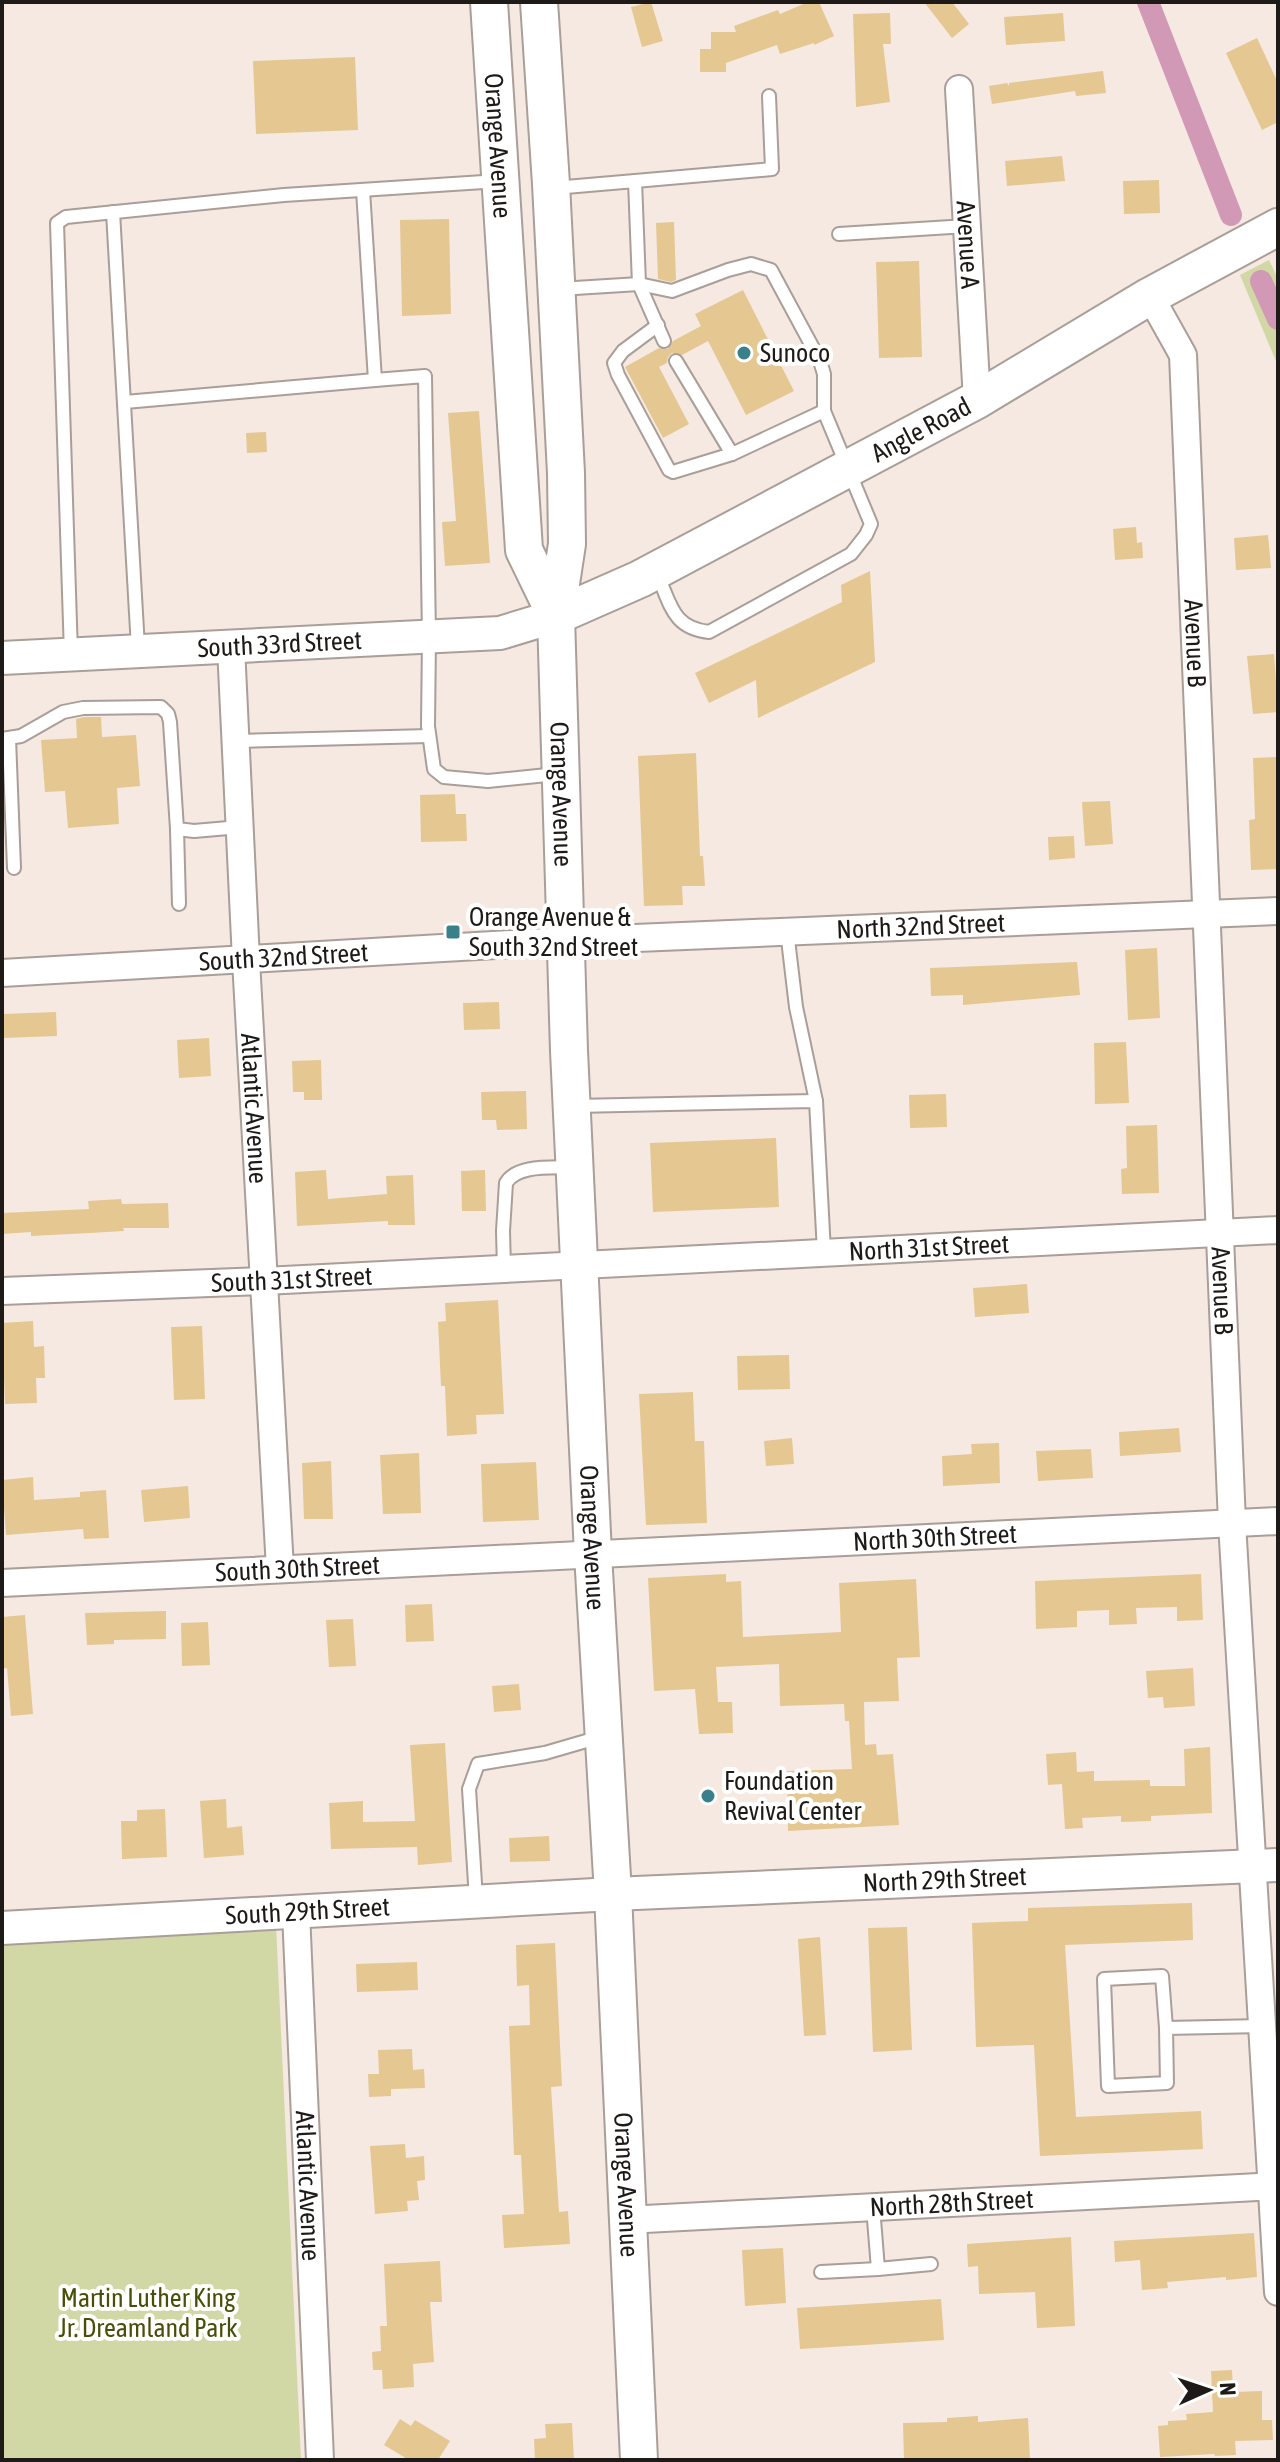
<svg xmlns="http://www.w3.org/2000/svg" width="1280" height="2462" font-family="'Asap Condensed',sans-serif">
  <style>
    .green { fill: #d1d7a5 }
    .lines { fill: none; stroke-linecap: round; stroke-linejoin: round }
    .canal { stroke: #d199b6; stroke-width: 22 }
    .building { fill: #e5c792 }
    .service-casing { stroke: #a99e98; stroke-width: 16 }
    .minor-casing { stroke: #a99e98; stroke-width: 30 }
    .tertiary-casing { stroke: #a99e98; stroke-width: 36 }
    .secondary-casing { stroke: #a99e98; stroke-width: 40 }
    .service { stroke: #fff; stroke-width: 12 }
    .minor { stroke: #fff; stroke-width: 26 }
    .tertiary { stroke: #fff; stroke-width: 32 }
    .secondary { stroke: #fff; stroke-width: 36 }
    .poi-dot { fill: #39808a; stroke: #fff; stroke-width: 3 }
    .labels { text-anchor: middle; dominant-baseline: central; stroke-width: 8; stroke-linejoin: round; paint-order: stroke }
    .street-label { font-size: 26px; fill: #1e1a18; stroke: #fff }
    .poi-label { font-size: 26px; fill: #1e1a18; stroke: #fff; text-anchor: start }
    .park-label { font-size: 26px; fill: #4a4e09; stroke: #fff }
  </style>
  <rect width="100%" height="100%" fill="#f5e9e2"/>
  <!-- green -->
  <g class="green">
    <polygon points="1269,260 1278,279 1278,366 1240,275"/>
    <polygon points="276,1925 301,2460 2,2460 2,1938"/>
  </g>
  <g class="lines">
    <!-- canal -->
    <g class="canal">
      <polyline points="1148,2 1231,215"/>
      <polyline points="1261,281 1278,319"/>
    </g>
  </g>
  <!-- building -->
  <g class="building">
    <polygon points="651,2 663,41 642,47 631,7"/>
    <polygon points="808,2 819,2 834,36 814,45 814,43 780,54 777,45 726,63 726,72 700,72 700,49 711,49 711,32 736,32 734,26 778,10 780,14"/>
    <polygon points="924,2 952,2 969,24 952,38"/>
    <polygon points="890,13 891,44 883,44 890,102 856,107 853,14"/>
    <polygon points="1063,13 1065,41 1006,45 1004,17"/>
    <polygon points="1257,38 1278,83 1278,122 1262,130 1226,53"/>
    <polygon points="355,57 358,130 256,134 253,61"/>
    <polygon points="1103,71 1106,93 1076,96 1075,91 992,104 989,86 1007,83 1009,86 1009,83"/>
    <polygon points="1062,156 1065,181 1007,186 1005,161"/>
    <polygon points="1159,180 1160,213 1124,214 1123,181"/>
    <polygon points="449,219 451,314 402,316 400,220"/>
    <polygon points="674,222 676,280 671,282 658,279 656,223"/>
    <polygon points="919,261 922,357 879,358 876,262"/>
    <polygon points="743,290 794,391 746,415 708,341 682,355 672,353 668,357 667,363 659,367 689,424 663,438 625,367 659,348 668,349 673,341 701,326 695,314"/>
    <polygon points="479,411 490,563 445,566 442,522 456,521 448,413"/>
    <polygon points="266,432 267,452 247,453 246,433"/>
    <polygon points="1136,527 1137,543 1142,542 1143,558 1115,560 1113,529"/>
    <polygon points="1268,535 1271,568 1236,570 1234,538"/>
    <polygon points="870,571 875,662 758,718 756,680 709,703 695,673 842,602 841,585"/>
    <polygon points="1274,654 1278,712 1253,714 1247,656"/>
    <polygon points="84,717 101,717 102,737 136,735 140,786 117,788 119,824 68,828 65,791 45,792 41,740 77,738 76,719"/>
    <polygon points="696,753 700,856 703,856 705,886 682,886 683,905 644,906 638,756"/>
    <polygon points="1278,757 1278,869 1251,870 1249,820 1255,819 1253,758"/>
    <polygon points="455,794 456,814 466,814 467,841 421,842 420,795"/>
    <polygon points="1110,801 1113,844 1085,846 1082,802"/>
    <polygon points="1074,836 1075,858 1049,860 1048,837"/>
    <polygon points="1157,948 1160,1018 1128,1020 1125,950"/>
    <polygon points="1077,962 1080,995 963,1005 963,995 931,996 930,968"/>
    <polygon points="499,1002 500,1029 464,1030 463,1003"/>
    <polygon points="56,1012 57,1036 2,1038 2,1014"/>
    <polygon points="209,1038 211,1076 179,1078 177,1040"/>
    <polygon points="1126,1042 1129,1103 1095,1104 1094,1043"/>
    <polygon points="321,1060 322,1100 304,1100 304,1092 293,1092 292,1061"/>
    <polygon points="526,1091 527,1129 497,1130 496,1120 482,1120 481,1092"/>
    <polygon points="946,1094 947,1127 910,1128 909,1095"/>
    <polygon points="1157,1125 1159,1193 1122,1194 1121,1169 1127,1168 1126,1126"/>
    <polygon points="776,1138 779,1207 653,1212 650,1143"/>
    <polygon points="326,1170 328,1199 387,1194 386,1176 413,1175 415,1225 388,1225 388,1221 297,1226 295,1172"/>
    <polygon points="485,1170 486,1211 462,1211 461,1171"/>
    <polygon points="121,1199 122,1204 168,1203 169,1228 123,1228 124,1231 90,1233 31,1236 31,1232 2,1234 2,1213 89,1209 88,1201"/>
    <polygon points="1027,1284 1029,1313 975,1317 973,1288"/>
    <polygon points="498,1300 504,1414 476,1415 477,1434 447,1436 445,1386 441,1386 438,1322 446,1321 445,1303"/>
    <polygon points="33,1321 34,1347 44,1346 45,1378 36,1378 37,1403 5,1404 2,1323"/>
    <polygon points="202,1326 205,1399 174,1400 171,1327"/>
    <polygon points="789,1355 790,1389 738,1390 737,1356"/>
    <polygon points="693,1392 695,1441 704,1441 707,1523 646,1525 639,1394"/>
    <polygon points="1179,1428 1181,1452 1120,1456 1119,1432"/>
    <polygon points="792,1438 794,1464 766,1466 764,1441"/>
    <polygon points="999,1443 1000,1483 943,1486 942,1456 972,1454 971,1444"/>
    <polygon points="1091,1449 1093,1478 1038,1481 1036,1451"/>
    <polygon points="419,1453 421,1513 383,1514 380,1455"/>
    <polygon points="331,1461 333,1519 304,1519 302,1463"/>
    <polygon points="536,1462 539,1520 483,1522 481,1464"/>
    <polygon points="33,1477 34,1500 80,1497 80,1492 106,1490 109,1538 84,1539 83,1529 6,1535 2,1480"/>
    <polygon points="188,1486 190,1518 144,1522 141,1490"/>
    <polygon points="726,1574 726,1582 741,1581 743,1637 841,1632 839,1583 916,1579 920,1657 897,1658 899,1701 864,1702 865,1745 876,1744 877,1755 893,1754 899,1825 788,1831 787,1771 852,1769 849,1721 845,1721 844,1704 780,1706 779,1664 716,1667 718,1702 732,1702 733,1733 699,1734 695,1689 654,1691 648,1578"/>
    <polygon points="1201,1574 1203,1620 1177,1621 1177,1607 1136,1608 1137,1624 1109,1625 1109,1610 1077,1611 1077,1627 1036,1629 1035,1581"/>
    <polygon points="432,1604 434,1641 406,1642 405,1605"/>
    <polygon points="166,1611 166,1639 114,1640 114,1644 87,1645 85,1613"/>
    <polygon points="25,1615 33,1714 11,1716 7,1668 2,1669 2,1617"/>
    <polygon points="353,1619 356,1666 329,1667 326,1620"/>
    <polygon points="208,1622 210,1665 182,1666 181,1623"/>
    <polygon points="1193,1668 1195,1706 1164,1708 1163,1697 1148,1698 1146,1671"/>
    <polygon points="519,1684 521,1710 494,1712 492,1686"/>
    <polygon points="445,1743 452,1862 418,1865 417,1847 331,1849 329,1803 363,1801 363,1822 415,1821 410,1745"/>
    <polygon points="1210,1747 1212,1813 1151,1816 1151,1821 1121,1822 1121,1816 1082,1818 1083,1828 1065,1829 1062,1784 1048,1785 1046,1754 1076,1752 1077,1772 1094,1771 1094,1781 1150,1780 1150,1786 1185,1786 1184,1749"/>
    <polygon points="226,1799 227,1828 242,1826 244,1855 204,1858 200,1801"/>
    <polygon points="165,1809 167,1857 122,1859 121,1821 137,1821 137,1810"/>
    <polygon points="549,1836 550,1861 510,1862 509,1838"/>
    <polygon points="1192,1903 1193,1940 1065,1945 1076,2117 1201,2111 1203,2149 1040,2156 1034,2045 976,2047 972,1923 1028,1921 1028,1908"/>
    <polygon points="907,1927 912,2050 873,2052 868,1928"/>
    <polygon points="820,1937 826,2035 804,2036 798,1939"/>
    <polygon points="555,1943 562,2086 551,2087 559,2212 568,2211 570,2244 504,2248 502,2215 524,2214 521,2155 514,2155 509,2026 530,2025 529,1985 517,1986 516,1945"/>
    <polygon points="417,1962 418,1990 357,1992 356,1964"/>
    <polygon points="412,2049 413,2070 424,2069 425,2088 391,2089 391,2096 369,2097 368,2074 379,2074 378,2050"/>
    <polygon points="405,2144 406,2158 424,2156 425,2180 417,2181 419,2200 407,2201 408,2211 375,2214 370,2146"/>
    <polygon points="1254,2233 1257,2277 1226,2280 1226,2277 1167,2282 1168,2288 1142,2290 1140,2260 1115,2262 1114,2241"/>
    <polygon points="1071,2237 1075,2326 1037,2328 1035,2292 979,2294 978,2266 968,2267 967,2244"/>
    <polygon points="783,2248 786,2303 745,2306 742,2250"/>
    <polygon points="440,2261 442,2302 430,2302 434,2362 413,2364 414,2387 383,2389 382,2370 373,2370 372,2352 381,2351 380,2326 387,2326 384,2264"/>
    <polygon points="941,2299 944,2340 800,2349 797,2308"/>
    <polygon points="1232,2370 1233,2392 1262,2391 1262,2420 1272,2420 1273,2440 1235,2441 1236,2455 1215,2456 1214,2454 1160,2457 1158,2426 1168,2425 1168,2421 1187,2420 1186,2414 1213,2412 1211,2371"/>
    <polygon points="978,2416 978,2422 1028,2418 1030,2460 904,2460 903,2423 947,2422 947,2418"/>
    <polygon points="400,2419 411,2426 415,2420 450,2441 438,2460 409,2460 384,2445"/>
    <polygon points="572,2423 574,2460 535,2460 534,2439 546,2438 545,2424"/>
  </g>
  <g class="lines">
    <!-- service casing -->
    <g class="service-casing">
      <g id="service">
        <polyline points="635,181 772,169 769,96"/>
        <polyline points="554,188 635,181 639,284 664,341"/>
        <polyline points="363,190 375,380 425,376 429,637 428,726 434,769 444,777 488,781 557,774"/>
        <polyline points="113,212 138,648"/>
        <polyline points="839,234 967,226"/>
        <path d="M559,289L639,284L672,291L728,270L751,264L771,270L820,361L824,374V411L871,524L866,535L851,554L709,632C672,628 671,604 657,574"/>
        <polyline points="658,325 623,351 614,363 618,375 669,470 673,472 732,454"/>
        <polyline points="676,361 732,454 824,411"/>
        <polyline points="125,402 375,380"/>
        <polyline points="71,654 57,223 66,217 284,195 499,181"/>
        <polyline points="9,738 14,868"/>
        <polyline points="2,739 21,736 63,712 83,708 161,707 168,714 170,722 177,829 194,831 240,827"/>
        <polyline points="236,741 429,736"/>
        <polyline points="177,829 179,904"/>
        <polyline points="787,931 796,1007 816,1101"/>
        <polyline points="575,1106 816,1101 824,1252"/>
        <path d="M504,1268L503,1231L506,1183C517,1164 552,1168 572,1167"/>
        <polyline points="476,1899 469,1789 478,1764 545,1753 600,1737"/>
        <polyline points="1166,2028 1167,2083 1108,2086 1104,1979 1162,1976 1166,2028 1263,2026"/>
        <polyline points="873,2207 878,2269 931,2264"/>
        <polyline points="821,2272 878,2269"/>
      </g>
    </g>
    <!-- minor casing -->
    <g class="minor-casing">
      <g id="minor">
        <path id="s1" d="M959,89L977,400"/>
        <path id="s2" d="M1150,296L1183,355L1232,1523L1278,2292"/>
        <path id="s3" d="M231,647L246,960L280,1569"/>
        <path id="s4" d="M2,973L565,941L1278,911"/>
        <path id="s5" d="M2,1291L264,1281L1278,1230"/>
        <path id="s6" d="M2,1583L1278,1521"/>
        <path id="s7" d="M296,1912L320,2460"/>
        <path id="s8" d="M626,2220L1278,2186"/>
      </g>
    </g>
    <!-- tertiary casing -->
    <g class="tertiary-casing">
      <g id="tertiary">
        <path id="s9" d="M2,658L500,633L556,616"/>
        <path id="s10" d="M2,1928L613,1894L1278,1865"/>
      </g>
    </g>
    <!-- secondary casing -->
    <g class="secondary-casing">
      <g id="secondary">
        <path id="s11" d="M489,2L524,550L556,616"/>
        <path id="s12" d="M539,2L551,184L566,473L567,544L556,616L569,1051L593,1554L613,1894L639,2460"/>
        <path id="s13" d="M556,616L640,579L977,400L1150,296L1278,227"/>
      </g>
    </g>
    <!-- service -->
    <use href="#service" class="service"/>
    <!-- minor -->
    <use href="#minor" class="minor"/>
    <!-- tertiary -->
    <use href="#tertiary" class="tertiary"/>
    <!-- secondary -->
    <use href="#secondary" class="secondary"/>
  </g>
  <!-- markers -->
  <g class="poi-dot">
    <circle cx="744" cy="353" r="8"/>
    <rect x="445" y="924" width="16" height="16" rx="4"/>
    <circle cx="708" cy="1796" r="8"/>
  </g>
  <g class="labels">
    <!-- street labels -->
    <g class="street-label">
      <text stroke="none"><textPath href="#s11" startOffset="144">Orange Avenue</textPath></text>
      <text stroke="none"><textPath href="#s1" startOffset="156">Avenue A</textPath></text>
      <text stroke="none"><textPath href="#s13" startOffset="410">Angle Road</textPath></text>
      <text stroke="none"><textPath href="#s2" startOffset="356">Avenue B</textPath></text>
      <text stroke="none"><textPath href="#s9" startOffset="278">South 33rd Street</textPath></text>
      <text stroke="none"><textPath href="#s12" startOffset="794">Orange Avenue</textPath></text>
      <text stroke="none"><textPath href="#s4" startOffset="920">North 32nd Street</textPath></text>
      <text stroke="none"><textPath href="#s4" startOffset="282">South 32nd Street</textPath></text>
      <text stroke="none"><textPath href="#s3" startOffset="462">Atlantic Avenue</textPath></text>
      <text stroke="none"><textPath href="#s5" startOffset="928">North 31st Street</textPath></text>
      <text stroke="none"><textPath href="#s5" startOffset="290">South 31st Street</textPath></text>
      <text stroke="none"><textPath href="#s2" startOffset="1004">Avenue B</textPath></text>
      <text stroke="none"><textPath href="#s6" startOffset="934">North 30th Street</textPath></text>
      <text stroke="none"><textPath href="#s12" startOffset="1538">Orange Avenue</textPath></text>
      <text stroke="none"><textPath href="#s6" startOffset="296">South 30th Street</textPath></text>
      <text stroke="none"><textPath href="#s10" startOffset="944">North 29th Street</textPath></text>
      <text stroke="none"><textPath href="#s10" startOffset="306">South 29th Street</textPath></text>
      <text stroke="none"><textPath href="#s12" startOffset="2186">Orange Avenue</textPath></text>
      <text stroke="none"><textPath href="#s7" startOffset="274">Atlantic Avenue</textPath></text>
      <text stroke="none"><textPath href="#s8" startOffset="326">North 28th Street</textPath></text>
    </g>
    <!-- poi labels -->
    <g class="poi-label">
      <text x="760" y="353">Sunoco</text>
      <text x="469" y="917">Orange Avenue &amp;<tspan x="469" dy="30">South 32nd Street</tspan></text>
      <text x="724" y="1781">Foundation<tspan x="724" dy="30">Revival Center</tspan></text>
    </g>
    <!-- park labels -->
    <g class="park-label">
      <text x="148" y="2298">Martin Luther King<tspan x="148" dy="30">Jr. Dreamland Park</tspan></text>
    </g>
  </g>
  <!-- border -->
  <rect width="1280" height="2462" fill="none" stroke="#1e1a18" stroke-width="8"/>
  <!-- north arrow -->
  <g transform="translate(1208 2390) rotate(87)" stroke="#ffffff" stroke-width="6" paint-order="stroke">
  <path d="M0-6L14 30L0 20L-14 30Z" fill="#1e1a18"/>
  <text y="-12" font-size="22" font-weight="bold" text-anchor="middle" fill="#1e1a18">N</text>
  </g>
</svg>
